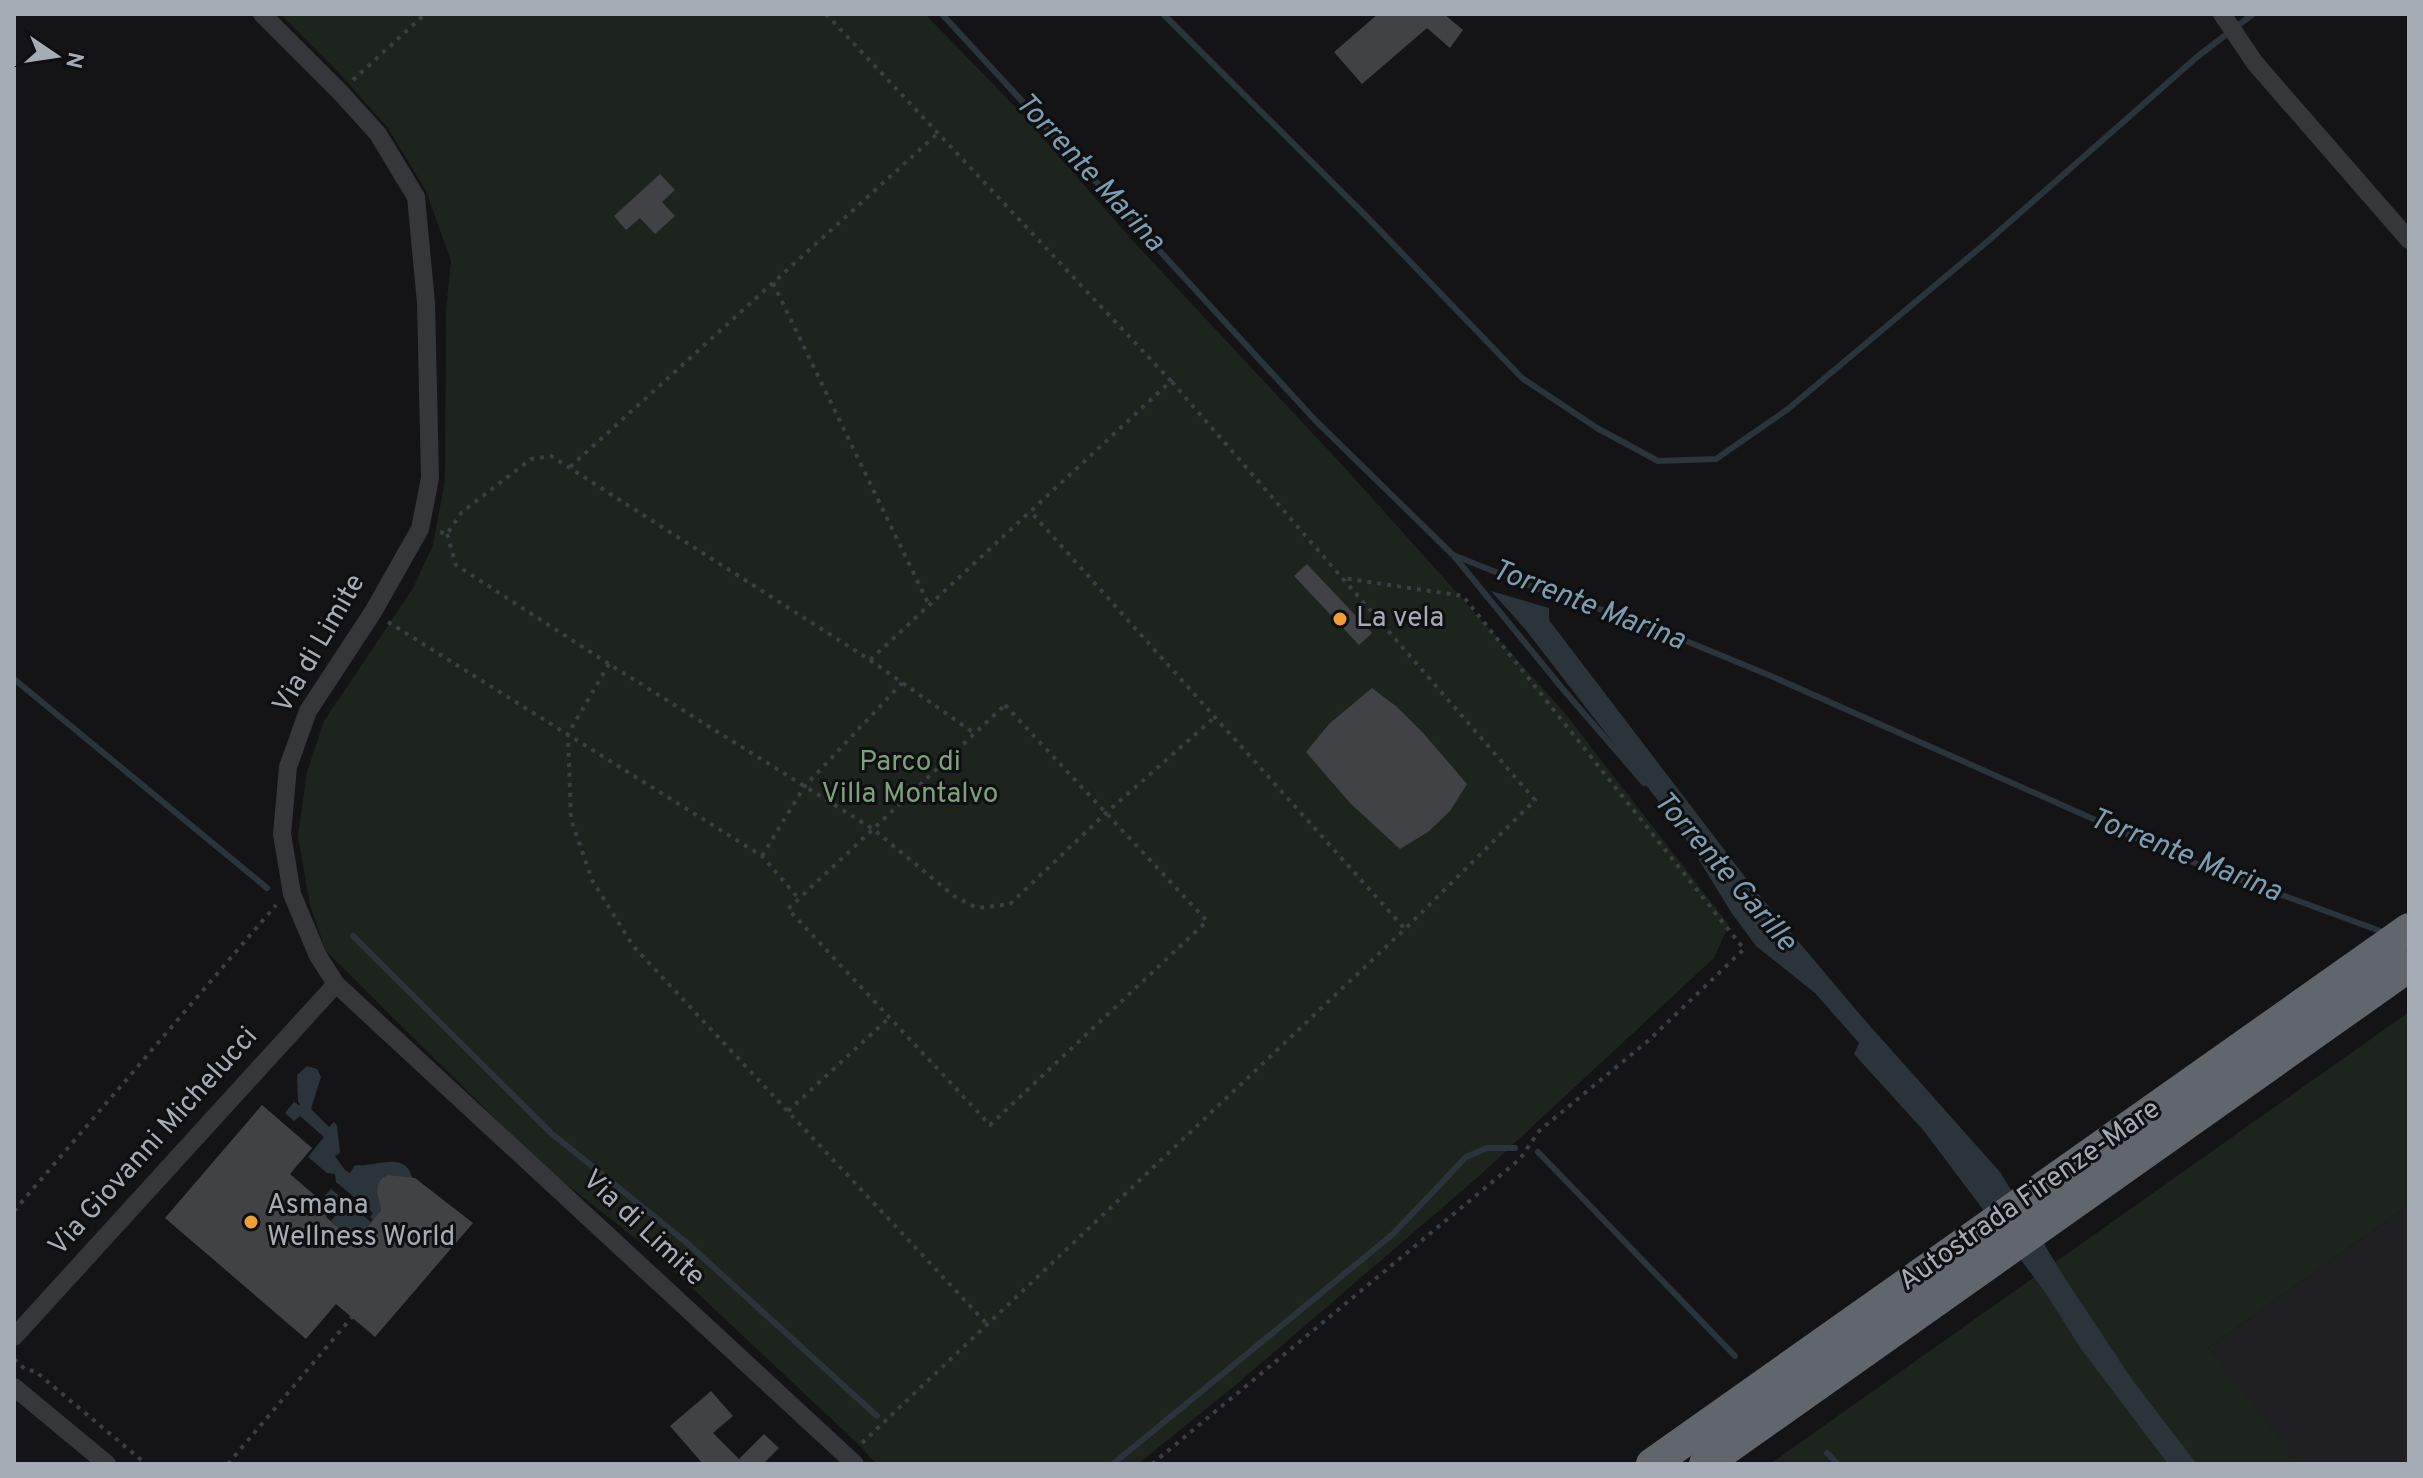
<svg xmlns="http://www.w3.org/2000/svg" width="2423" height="1478" font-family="Overpass,sans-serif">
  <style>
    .built { fill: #202023 }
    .green { fill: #1c241d }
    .water { fill: #2a343a }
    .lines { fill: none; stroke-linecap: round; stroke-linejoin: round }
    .stream { stroke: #2a343a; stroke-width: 6 }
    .building { fill: #404246 }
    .path { stroke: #3b3e42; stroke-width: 4; stroke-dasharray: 4 6; stroke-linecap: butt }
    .street { stroke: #35373b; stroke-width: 18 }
    .highway { stroke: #61656c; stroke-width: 32 }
    .poi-dot { fill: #f09f32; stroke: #0f0f11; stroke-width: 3 }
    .labels { text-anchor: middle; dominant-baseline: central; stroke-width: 6; stroke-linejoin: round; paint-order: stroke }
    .poi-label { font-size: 28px; fill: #a6acb6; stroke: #0f0f11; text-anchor: start }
    .street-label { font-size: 28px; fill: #a6acb6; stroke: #0f0f11 }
    .park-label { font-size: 28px; fill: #7ea17d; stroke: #0f0f11 }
    .water-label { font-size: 30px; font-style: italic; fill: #7d9eb1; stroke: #0f0f11 }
  </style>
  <rect width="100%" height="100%" fill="#141416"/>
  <!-- built -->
  <polygon class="built" points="2409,1205 2409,1464 2296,1464 2208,1348"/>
  <!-- green -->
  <g class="green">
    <polygon points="280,14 925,14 1023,115 1133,241 1346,469 1564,712 1729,925 1714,958 1477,1178 1237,1384 1138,1464 876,1464 859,1445 658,1256 544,1167 326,951 310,905 298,836 307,772 324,721 413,588 433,545 445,480 446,309 451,261 426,191 388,128 339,73"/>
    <polygon points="2409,1012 2409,1205 2208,1348 2299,1464 1770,1464"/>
  </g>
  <!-- water -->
  <g class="water">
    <polygon points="1491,591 1549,608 1549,620 1755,890 1862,1017 2000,1172 2066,1280 2133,1381 2197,1464 2168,1464 2081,1349 2045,1292 1924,1131 1854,1054 1859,1043 1815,993 1756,946 1731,912 1680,829 1525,629"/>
    <path d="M307,1066L317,1069L321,1077L311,1109L329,1127L334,1122L337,1125L340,1153L335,1156L345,1170L350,1173L355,1165C375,1168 407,1148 413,1181L387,1175L382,1178L377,1193L381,1210L373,1220L370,1217L373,1213L336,1182L335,1174L327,1173L308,1157L324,1137L300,1116L294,1121L285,1113L294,1102L301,1106L298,1101L297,1075Z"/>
    <polygon points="331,1189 371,1222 355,1242 331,1221 337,1214 321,1200"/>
  </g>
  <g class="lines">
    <!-- stream -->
    <g class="stream">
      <polyline points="942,14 1315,420 1453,555 1541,590 1640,622 1771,676 2179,857 2383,932"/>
      <polyline points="1163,14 1368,218 1522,378 1597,428 1658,461 1716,459 1788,409 1988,241 2197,57 2253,14"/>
      <polyline points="1454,556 1562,688 1644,783"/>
      <polyline points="14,679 267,888"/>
      <polyline points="353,936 551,1133 687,1243 877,1416"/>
      <polyline points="1538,1152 1735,1356"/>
      <polyline points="1827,1453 1838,1464"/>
      <polyline points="1113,1464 1393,1234 1466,1157 1487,1148 1515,1148"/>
    </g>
  </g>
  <!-- building -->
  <g class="building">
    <polygon points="1378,14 1444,14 1463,30 1450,48 1427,28 1362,84 1334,52"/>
    <polygon points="660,174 675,190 662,202 675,216 655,234 640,218 626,230 614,216"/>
    <polygon points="1307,564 1372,633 1359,645 1294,576"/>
    <polygon points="1372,688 1397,707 1424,734 1467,784 1450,811 1428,832 1400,849 1350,803 1306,752 1329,724"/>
    <polygon points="262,1105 312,1148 290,1174 332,1210 326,1217 355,1242 381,1210 377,1193 378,1184 382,1178 387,1175 415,1178 473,1223 375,1337 336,1304 306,1339 165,1218"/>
    <polygon points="711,1391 733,1416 713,1433 739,1459 764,1434 779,1448 763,1464 703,1464 670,1426"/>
  </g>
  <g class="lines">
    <!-- path -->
    <g class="path">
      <polyline points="353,80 425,14"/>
      <polyline points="773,283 929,605"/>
      <polyline points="1172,382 1535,800 1405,929"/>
      <polyline points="570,467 937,134"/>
      <polyline points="440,532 447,534 462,512 531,459 551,456 870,660 1171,381 826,14"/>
      <polyline points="447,534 456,565 609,664 873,829 954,896 977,908 1010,904 1106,813 1215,717"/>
      <polyline points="388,622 762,856 799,899"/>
      <polyline points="870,660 974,733"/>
      <polyline points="609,664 568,734 571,819 592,880 633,946 987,1324"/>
      <polygon points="1005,705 1207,921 990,1125 788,909"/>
      <polyline points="762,856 804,787 902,683"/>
      <polyline points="788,1111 889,1018"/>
      <polyline points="14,1211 276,905"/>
      <polyline points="14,1359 26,1370 35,1371 146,1464"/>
      <polyline points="862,1443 1405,929 1030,511"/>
      <polyline points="228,1464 352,1317"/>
      <polyline points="1152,1464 1520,1159 1539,1131 1649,1040 1744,949 1463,596 1343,578"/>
    </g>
    <!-- street -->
    <g class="street">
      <polyline points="262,14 340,92 378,134 416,197 426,303 430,478 420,529 373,612 308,711 288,767 282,834 292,894 318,956 336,984 855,1464"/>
      <polyline points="2222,14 2255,63 2409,240"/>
      <polyline points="14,1337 336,984"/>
      <polyline points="14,1387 107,1464"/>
    </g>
    <!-- highway -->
    <g class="highway">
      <polyline points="1652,1464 2409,929"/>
      <polyline points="1705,1464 2409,966"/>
    </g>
  </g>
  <!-- markers -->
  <g class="poi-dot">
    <circle cx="1340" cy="619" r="8"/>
    <circle cx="251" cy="1222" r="8"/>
  </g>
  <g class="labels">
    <!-- poi labels -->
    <g class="poi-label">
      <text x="1356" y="619">La vela</text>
      <text x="267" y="1206">Asmana<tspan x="267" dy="32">Wellness World</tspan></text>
    </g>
    <!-- street labels -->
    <g class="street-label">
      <text transform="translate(320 644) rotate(-60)">Via di Limite</text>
      <text transform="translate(154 1142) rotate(-48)">Via Giovanni Michelucci</text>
      <text transform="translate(2030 1196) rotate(-35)">Autostrada Firenze-Mare</text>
      <text transform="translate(643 1229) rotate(43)">Via di Limite</text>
    </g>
    <!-- park labels -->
    <g class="park-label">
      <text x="910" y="763">Parco di<tspan x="910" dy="32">Villa Montalvo</tspan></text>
    </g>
    <!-- water labels -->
    <g class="water-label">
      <text transform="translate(1089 173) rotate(47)">Torrente Marina</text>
      <text transform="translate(1588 606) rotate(21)">Torrente Marina</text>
      <text transform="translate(2185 856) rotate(22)">Torrente Marina</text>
      <text transform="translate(1724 872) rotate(49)">Torrente Garille</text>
    </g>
  </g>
  <!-- border -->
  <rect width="2423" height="1478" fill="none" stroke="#a6acb6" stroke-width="32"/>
  <!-- north arrow -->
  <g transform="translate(56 56) rotate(103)" stroke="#0f0f11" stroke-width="6" paint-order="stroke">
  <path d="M0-6L14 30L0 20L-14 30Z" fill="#a6acb6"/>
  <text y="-12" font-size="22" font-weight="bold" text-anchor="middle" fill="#a6acb6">N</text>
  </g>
</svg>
